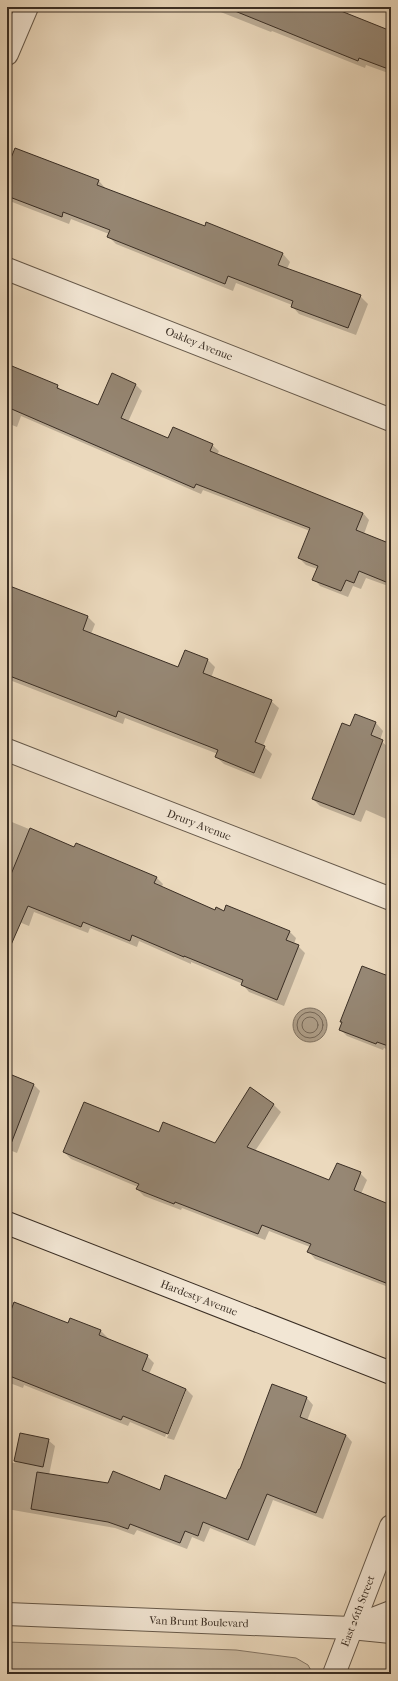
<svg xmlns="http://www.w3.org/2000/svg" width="398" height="1681" font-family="'IM FELL French Canon',serif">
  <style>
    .green { fill: #cdbca3; stroke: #847564 }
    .water { fill: #af9f89; stroke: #807261 }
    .shadow { fill: #0003 }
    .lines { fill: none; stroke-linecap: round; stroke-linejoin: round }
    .shore { stroke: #746656; stroke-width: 1 }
    .building { fill: #968774; stroke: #3a2e24 }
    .minor-casing { stroke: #66594a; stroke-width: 24 }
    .tertiary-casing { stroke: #66594a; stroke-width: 24 }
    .secondary-casing { stroke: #3a2e24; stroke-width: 24 }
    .minor { stroke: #f2e6d4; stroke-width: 22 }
    .tertiary { stroke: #f2e6d4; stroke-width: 22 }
    .secondary { stroke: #f2e6d4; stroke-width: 22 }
    .labels { text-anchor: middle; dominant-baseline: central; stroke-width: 3; stroke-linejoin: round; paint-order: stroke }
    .street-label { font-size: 11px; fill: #3a2e24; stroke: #f2e6d4 }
  </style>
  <rect width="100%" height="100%" fill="#ebd9bd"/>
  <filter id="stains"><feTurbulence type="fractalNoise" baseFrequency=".005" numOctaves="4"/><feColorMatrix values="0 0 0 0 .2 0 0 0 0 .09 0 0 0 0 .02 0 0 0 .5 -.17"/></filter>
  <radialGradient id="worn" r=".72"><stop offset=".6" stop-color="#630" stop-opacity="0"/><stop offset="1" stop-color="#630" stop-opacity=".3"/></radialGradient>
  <!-- green -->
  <polygon class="green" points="7,1642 236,1650 296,1658 308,1665 313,1674 7,1674"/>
  <!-- water -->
  <circle class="water" cx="310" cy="1025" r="17"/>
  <!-- shadow -->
  <g class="shadow">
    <polygon points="208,7 329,7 391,37 391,74 366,65 365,68 272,31 271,32"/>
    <polygon points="7,171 99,181 106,189 205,228 207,224 283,254 290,262 287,269 360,296 368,304 356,335 299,314 292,306 292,305 236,283 233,291 116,244 108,236 109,234 71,219 69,224 7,200"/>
    <polygon points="7,365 57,386 62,391 99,406 135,384 142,391 128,422 168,439 212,445 219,451 217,455 363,513 369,520 364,534 391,545 391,587 366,578 361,589 353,586 348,597 320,586 314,579 317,569 306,565 299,558 310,531 203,490 201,494 21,416 17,427 7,423"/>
    <polygon points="7,586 88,617 95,624 91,634 178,669 185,651 208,660 215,667 211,678 271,701 279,708 263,746 272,754 261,779 224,764 216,757 218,754 125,718 123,724 7,679"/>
    <polygon points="355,715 376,723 383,731 380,740 390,749 389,751 391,752 391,821 366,810 361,822 320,806 313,799 351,727"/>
    <polygon points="7,820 75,848 156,877 163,884 161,888 215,911 289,931 296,938 294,944 298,946 305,953 284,1006 249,992 243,985 243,984 191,962 191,964 139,941 137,947 90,928 88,933 34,912 29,926 7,917"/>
    <polygon points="391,979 391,1051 384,1048 383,1050 347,1036 340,1029 343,1023 341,1022"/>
    <polygon points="7,1074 34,1085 40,1091 17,1153 7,1149"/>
    <polygon points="250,1088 274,1105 281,1112 255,1151 330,1182 360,1173 367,1180 361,1194 391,1206 391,1288 315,1259 309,1252 310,1247 269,1231 265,1240 182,1208 181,1210 144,1196 137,1189 138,1187 71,1159 64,1152 159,1134 215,1144"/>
    <polygon points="7,1307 68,1324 70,1319 101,1331 108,1338 107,1339 147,1356 154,1363 149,1374 186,1389 193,1396 174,1440 167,1438 186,1391 184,1391 165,1437 130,1422 128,1426 24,1385 23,1388 7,1382"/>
    <polygon points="273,1385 307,1398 313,1405 307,1421 346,1435 352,1442 323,1519 273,1500 255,1546 210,1528 204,1542 192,1537 187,1549 137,1530 134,1535 115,1528 7,1509 7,1462 15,1463 21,1434 48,1440 55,1446 49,1475 227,1500 241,1470"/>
  </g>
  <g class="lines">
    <!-- shore -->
    <g class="shore">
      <circle cx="310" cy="1025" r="13"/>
      <circle cx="310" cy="1025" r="8"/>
    </g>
  </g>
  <!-- building -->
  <g class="building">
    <polygon points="225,7 331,7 391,31 391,70 359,58 358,61"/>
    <polygon points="15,148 99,180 97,185 205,226 206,222 283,253 278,265 361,295 348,328 291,307 293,301 228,276 225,284 107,237 110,230 63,212 62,217 7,196 7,168"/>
    <polygon points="7,364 58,385 57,388 98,405 112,373 136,384 121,418 168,438 173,427 213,444 210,451 363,513 356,530 391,544 391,584 359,571 354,583 346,580 341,591 312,580 318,566 298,558 310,528 196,484 194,488 7,407"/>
    <polygon points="7,585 88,616 83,630 178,667 185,650 208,659 203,673 272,700 255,742 265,746 254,773 215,757 218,750 118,711 116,717 7,675"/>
    <polygon points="355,714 376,722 371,735 383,740 354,815 312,799 342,723 350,726"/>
    <polygon points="30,828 74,847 76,843 157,877 154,883 215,910 216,907 224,911 226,905 290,931 286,940 299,945 277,1000 241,985 243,980 184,956 184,957 132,935 130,941 83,922 81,927 28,906 7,954 7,884"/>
    <polygon points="362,966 391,977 391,1047 377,1042 376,1044 339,1030 342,1022 340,1022"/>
    <polygon points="7,1073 34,1084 9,1149 7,1149"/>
    <polygon points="250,1087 274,1104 247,1147 329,1180 337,1163 361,1172 354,1190 391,1205 391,1285 307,1252 311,1244 262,1225 258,1234 175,1202 174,1204 136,1189 139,1184 63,1152 84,1102 159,1132 163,1122 215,1143"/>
    <polygon points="14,1302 68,1323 70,1318 101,1330 99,1335 148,1355 142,1370 186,1389 168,1434 123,1416 121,1420 7,1375 7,1321"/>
    <polygon points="272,1384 307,1397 300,1417 346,1435 316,1513 267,1494 248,1540 203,1522 198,1536 185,1531 180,1543 130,1524 128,1529 108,1522 31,1509 37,1472 108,1483 113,1471 160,1490 165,1475 226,1499 239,1469 240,1469"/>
    <polygon points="20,1433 49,1439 43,1467 14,1461"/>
  </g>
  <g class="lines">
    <!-- minor casing -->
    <g class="minor-casing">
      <g id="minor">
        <polyline points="7,54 27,7"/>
        <polyline points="7,269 391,420"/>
        <polyline points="7,750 391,899"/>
        <polyline points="334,1674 391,1526"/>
      </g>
    </g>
    <!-- tertiary casing -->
    <g class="tertiary-casing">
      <g id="tertiary">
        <polyline points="7,1614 351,1628 391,1632"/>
        <polyline points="355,1626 391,1612"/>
      </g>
    </g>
    <!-- secondary casing -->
    <g class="secondary-casing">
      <polyline id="secondary" points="7,1223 391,1373"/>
    </g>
    <!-- minor -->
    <use href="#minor" class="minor"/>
    <!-- tertiary -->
    <use href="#tertiary" class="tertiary"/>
    <!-- secondary -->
    <use href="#secondary" class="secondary"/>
  </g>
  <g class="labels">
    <!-- street labels -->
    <g class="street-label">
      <text transform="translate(199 344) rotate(22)">Oakley Avenue</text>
      <text transform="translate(199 825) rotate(21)">Drury Avenue</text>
      <text transform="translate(199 1298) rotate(21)">Hardesty Avenue</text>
      <text transform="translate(358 1611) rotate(-69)">East 26th Street</text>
      <text transform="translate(199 1622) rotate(2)">Van Brunt Boulevard</text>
    </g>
  </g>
  <!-- margin -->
  <rect width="398" height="1681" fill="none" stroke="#ebd9bd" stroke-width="24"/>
  <rect x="8" y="8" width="382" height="1665" fill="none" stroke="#3a2e24" stroke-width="2"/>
  <rect x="12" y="12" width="374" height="1657" fill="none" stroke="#3a2e24"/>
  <rect width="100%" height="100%" filter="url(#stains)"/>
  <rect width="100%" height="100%" fill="url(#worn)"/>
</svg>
